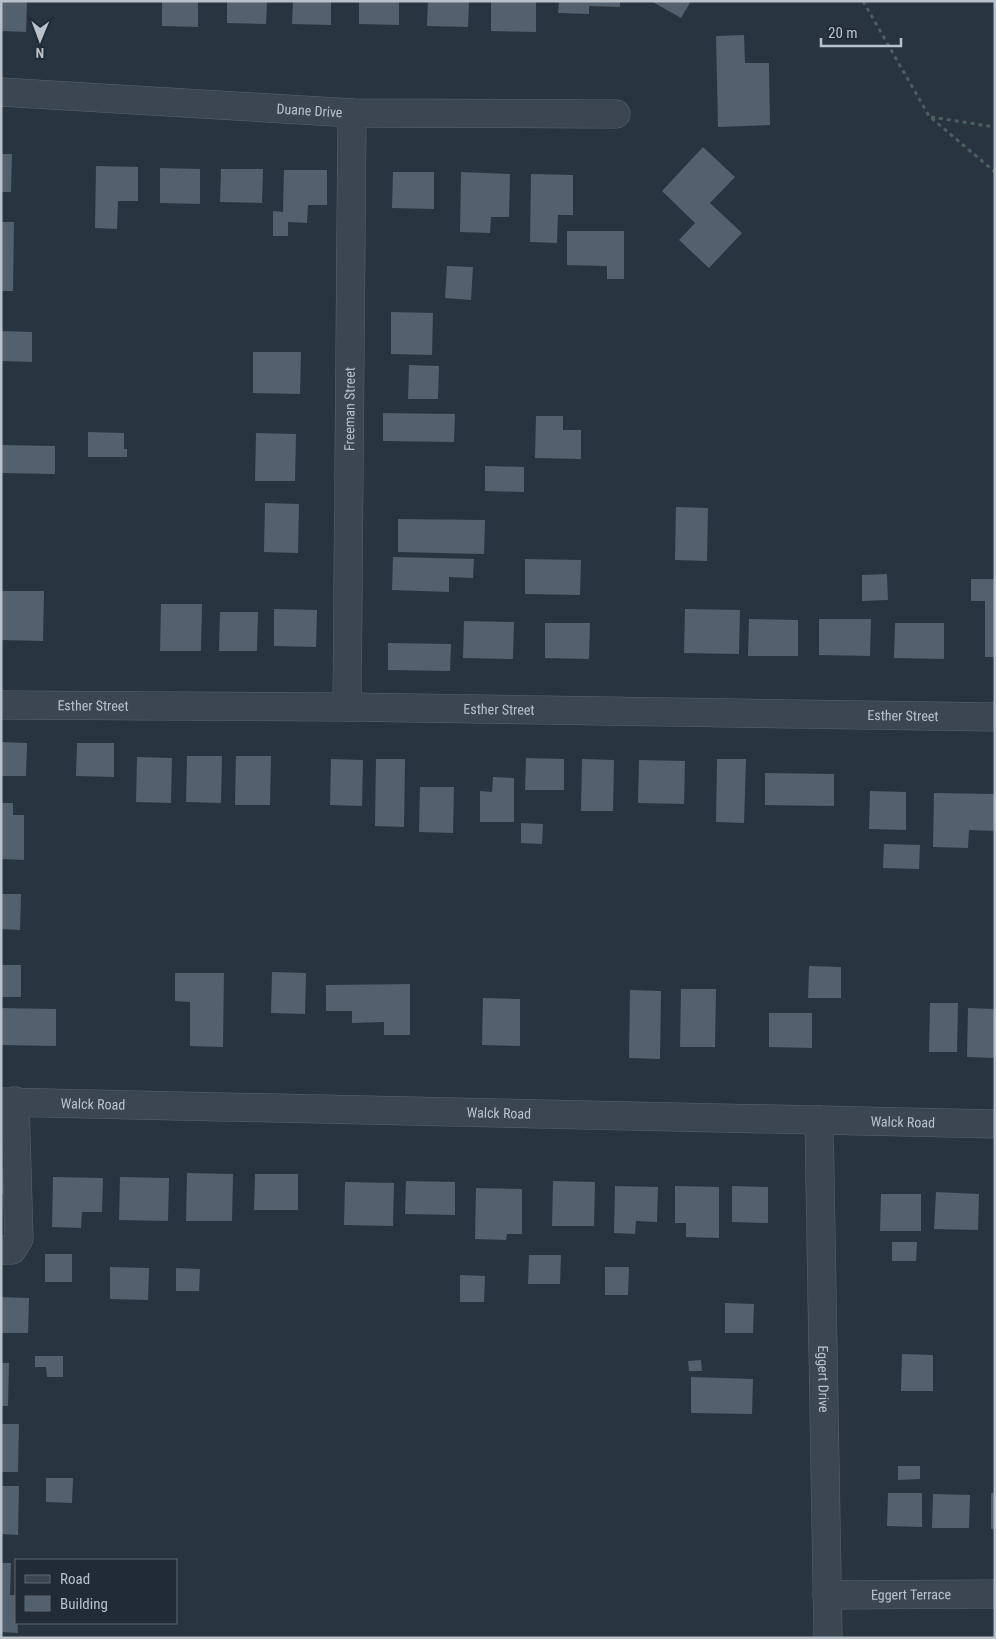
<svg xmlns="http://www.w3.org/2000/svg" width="996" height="1639" font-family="'Roboto Condensed',sans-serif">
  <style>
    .building { fill: #53606d }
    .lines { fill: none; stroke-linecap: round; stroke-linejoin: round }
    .minor-casing { stroke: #5a646e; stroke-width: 29 }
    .path { stroke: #4a5f60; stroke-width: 3; stroke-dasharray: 4 4; stroke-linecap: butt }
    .minor { stroke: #3c4650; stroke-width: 28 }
    .labels { text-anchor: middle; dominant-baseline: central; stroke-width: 4; stroke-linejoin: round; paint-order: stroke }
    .street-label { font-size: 14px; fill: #b9c1ca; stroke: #212b36 }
  </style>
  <rect width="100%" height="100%" fill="#283540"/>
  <!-- building -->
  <g class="building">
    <polygon points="1,1 27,1 26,32 1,31"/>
    <polygon points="162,1 198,1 198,27 162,26"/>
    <polygon points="227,1 267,1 266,24 227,23"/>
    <polygon points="293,1 331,1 331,25 292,24"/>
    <polygon points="359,1 399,1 399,25 359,24"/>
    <polygon points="428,1 469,1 468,27 427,26"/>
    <polygon points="491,1 536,1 536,32 491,31"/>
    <polygon points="559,1 620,1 620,7 589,6 589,14 558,13"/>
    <polygon points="651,1 691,1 681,18"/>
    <polygon points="744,35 745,63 769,63 770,125 718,127 716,36"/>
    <polygon points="703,147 735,177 710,203 742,233 709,268 679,240 695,223 662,191"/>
    <polygon points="1,154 12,154 11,192 1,192"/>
    <polygon points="96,166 138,167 138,201 118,201 117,229 95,228"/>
    <polygon points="160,168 200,169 200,204 160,203"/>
    <polygon points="221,169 263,169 262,203 220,202"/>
    <polygon points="284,170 327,170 327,205 308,205 307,223 288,222 288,236 273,236 273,211 283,212"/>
    <polygon points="393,172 434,172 434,209 392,208"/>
    <polygon points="461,172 510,174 509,217 491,217 490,233 460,232"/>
    <polygon points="531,174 573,175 573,215 558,215 557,243 530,242"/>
    <polygon points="1,222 14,222 13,291 1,291"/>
    <polygon points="567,231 624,231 624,279 607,279 607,266 567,265"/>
    <polygon points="447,266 473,267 471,300 445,298"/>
    <polygon points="391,312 433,313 432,355 391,354"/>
    <polygon points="1,331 32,332 32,362 1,361"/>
    <polygon points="253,352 301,352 300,394 253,393"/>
    <polygon points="409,365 439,366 438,399 408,399"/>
    <polygon points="383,413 455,414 454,442 383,441"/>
    <polygon points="536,416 563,416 563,430 581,430 581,459 535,458"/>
    <polygon points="88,432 124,433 124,449 127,449 127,457 88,457"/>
    <polygon points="256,433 296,434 295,481 255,481"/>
    <polygon points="1,445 55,446 55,474 1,473"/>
    <polygon points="485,466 524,467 524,492 485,491"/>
    <polygon points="265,503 299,504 298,553 264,552"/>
    <polygon points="676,507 708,508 707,561 675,560"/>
    <polygon points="398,519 485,520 484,554 398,552"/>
    <polygon points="393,557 474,559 473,578 449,577 449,592 392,590"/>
    <polygon points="525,559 581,560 580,595 525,594"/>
    <polygon points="887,574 888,600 862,601 862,575"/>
    <polygon points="971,579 995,579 995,657 985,657 985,601 971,601"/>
    <polygon points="1,591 44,591 43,641 1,640"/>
    <polygon points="161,604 202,604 201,651 160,651"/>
    <polygon points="274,609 317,610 316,647 274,646"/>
    <polygon points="685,609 740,610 739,654 684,653"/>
    <polygon points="220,612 258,612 257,651 219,651"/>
    <polygon points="749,619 798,620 798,656 748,656"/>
    <polygon points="819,619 871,619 870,656 819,655"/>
    <polygon points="464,621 514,622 513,659 463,658"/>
    <polygon points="545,623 590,623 589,659 545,658"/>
    <polygon points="895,623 944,623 944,659 894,658"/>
    <polygon points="388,643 451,644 450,671 388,670"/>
    <polygon points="1,742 27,743 26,776 1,776"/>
    <polygon points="77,743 114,743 114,777 76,776"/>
    <polygon points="187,756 222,756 221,803 186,802"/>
    <polygon points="236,756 271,756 270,805 235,805"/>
    <polygon points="137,757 172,758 171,803 136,802"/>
    <polygon points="526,758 564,759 564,790 525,790"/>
    <polygon points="331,759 363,760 362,806 330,805"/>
    <polygon points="376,759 405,759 404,827 375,826"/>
    <polygon points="582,759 614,760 613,811 581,811"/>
    <polygon points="717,759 746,759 744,823 716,822"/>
    <polygon points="639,760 685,761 684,804 638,803"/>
    <polygon points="765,773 834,774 834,806 765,805"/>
    <polygon points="493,777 514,778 514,822 480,822 480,791 492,792"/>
    <polygon points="420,787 454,787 453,833 419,832"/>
    <polygon points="870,791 906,792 906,830 869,829"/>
    <polygon points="934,793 995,794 995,831 969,830 968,848 933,847"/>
    <polygon points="1,803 13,803 13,815 24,815 24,860 1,859"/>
    <polygon points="521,823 543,824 542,844 521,843"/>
    <polygon points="884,844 920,845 919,869 883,868"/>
    <polygon points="1,894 21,894 20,930 1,929"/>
    <rect x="1" y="965" width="20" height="32"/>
    <polygon points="809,966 841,967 841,998 808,998"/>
    <polygon points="272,972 306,973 305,1014 271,1013"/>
    <polygon points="175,973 224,973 223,1047 190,1046 190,1002 175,1001"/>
    <polygon points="410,984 410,1035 384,1035 384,1022 352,1023 352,1011 326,1011 326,985"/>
    <polygon points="681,989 716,989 715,1047 680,1047"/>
    <polygon points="630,990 661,991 660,1059 629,1058"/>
    <polygon points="483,998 520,999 520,1046 482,1045"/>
    <polygon points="930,1003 958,1003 957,1052 929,1052"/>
    <polygon points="1,1008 56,1009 56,1046 1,1045"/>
    <polygon points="968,1008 995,1009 995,1058 967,1057"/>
    <polygon points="769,1013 812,1013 812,1048 769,1047"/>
    <polygon points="1,1168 4,1168 3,1194 1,1194"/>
    <polygon points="187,1173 233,1174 232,1221 186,1221"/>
    <polygon points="255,1174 298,1174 298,1210 254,1210"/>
    <polygon points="53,1177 103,1178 102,1212 82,1212 81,1228 52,1227"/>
    <polygon points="120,1177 169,1178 168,1221 119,1220"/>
    <polygon points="406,1181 455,1182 455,1215 405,1214"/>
    <polygon points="553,1181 595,1182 594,1226 552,1226"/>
    <polygon points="345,1182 394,1183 393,1226 344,1225"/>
    <polygon points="615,1186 658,1187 657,1222 636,1221 635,1234 614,1233"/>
    <polygon points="675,1186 719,1187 719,1238 686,1237 686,1223 675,1223"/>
    <polygon points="732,1186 768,1187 768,1223 732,1222"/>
    <polygon points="476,1188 522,1189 522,1234 507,1234 506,1240 475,1239"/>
    <polygon points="936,1192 979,1194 978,1230 934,1229"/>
    <polygon points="881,1194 921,1194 921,1231 880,1231"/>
    <polygon points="892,1242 917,1242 916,1261 892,1261"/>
    <rect x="45" y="1254" width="27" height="28"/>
    <polygon points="529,1255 561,1255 560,1284 528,1284"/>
    <polygon points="110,1267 149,1268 148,1300 110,1299"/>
    <polygon points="605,1267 629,1267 628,1295 605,1295"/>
    <polygon points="176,1268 200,1269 199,1291 176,1291"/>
    <polygon points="460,1275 485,1276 484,1302 460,1302"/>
    <polygon points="1,1297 29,1298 28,1333 1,1333"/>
    <polygon points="725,1303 754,1304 753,1333 725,1333"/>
    <polygon points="902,1354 933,1355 933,1391 901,1391"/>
    <polygon points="35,1356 63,1356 63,1377 47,1377 46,1367 35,1367"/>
    <polygon points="701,1360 702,1371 689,1371 688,1361"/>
    <polygon points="1,1363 9,1363 8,1406 1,1406"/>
    <polygon points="691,1377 753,1379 752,1414 691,1413"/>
    <polygon points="1,1424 19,1424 18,1472 1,1472"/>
    <polygon points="898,1466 920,1466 920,1479 898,1480"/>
    <polygon points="46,1478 73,1478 72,1503 46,1502"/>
    <polygon points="1,1486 19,1486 18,1535 1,1534"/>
    <polygon points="888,1493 922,1493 922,1527 887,1526"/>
    <rect x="991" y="1493" width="4" height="36"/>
    <polygon points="933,1494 970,1495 969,1528 932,1528"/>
    <polygon points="1,1563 11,1563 10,1595 16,1595 18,1633 1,1632"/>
  </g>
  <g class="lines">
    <!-- minor casing -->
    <g class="minor-casing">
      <g id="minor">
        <path id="s1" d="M1,92L352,113L616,114"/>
        <path id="s2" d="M1,705L347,707L995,717"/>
        <path id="s3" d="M347,707L352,113"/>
        <path id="s4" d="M1,1102L995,1124"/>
        <path id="s5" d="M819,1120L828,1638"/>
        <polyline points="1,1250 12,1250 19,1239 15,1101"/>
        <path id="s6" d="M827,1595L995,1594"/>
      </g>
    </g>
    <!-- path -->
    <g class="path">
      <polyline points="863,1 929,116 995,172"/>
      <polyline points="931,117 995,127"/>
    </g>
    <!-- minor -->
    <use href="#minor" class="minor"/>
  </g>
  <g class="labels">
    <!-- street labels -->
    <g class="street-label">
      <text stroke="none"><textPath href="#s1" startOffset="309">Duane Drive</textPath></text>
      <text stroke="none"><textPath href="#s3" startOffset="298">Freeman Street</textPath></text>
      <text stroke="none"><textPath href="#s2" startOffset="92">Esther Street</textPath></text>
      <text stroke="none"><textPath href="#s2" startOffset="498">Esther Street</textPath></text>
      <text stroke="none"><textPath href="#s2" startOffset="902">Esther Street</textPath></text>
      <text stroke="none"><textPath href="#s4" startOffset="92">Walck Road</textPath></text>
      <text stroke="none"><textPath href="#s4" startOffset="498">Walck Road</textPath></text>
      <text stroke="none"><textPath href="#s4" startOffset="902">Walck Road</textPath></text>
      <text stroke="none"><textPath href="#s5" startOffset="259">Eggert Drive</textPath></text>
      <text stroke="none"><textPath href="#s6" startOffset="84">Eggert Terrace</textPath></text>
    </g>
  </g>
  <!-- border -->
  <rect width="996" height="1639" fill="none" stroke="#b9c1ca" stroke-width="5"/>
  <!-- legend -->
  <rect x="15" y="1559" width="162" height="65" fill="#212b36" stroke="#5e6771"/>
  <rect x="25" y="1575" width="25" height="8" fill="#3c4650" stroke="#5e6771"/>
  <text x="60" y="1584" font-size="15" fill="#b9c1ca">Road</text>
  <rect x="25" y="1596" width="25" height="15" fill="#53606d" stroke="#5e6771"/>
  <text x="60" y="1609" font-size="15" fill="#b9c1ca">Building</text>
  <!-- north arrow -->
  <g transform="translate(40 40) rotate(181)" stroke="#212b36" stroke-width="4" paint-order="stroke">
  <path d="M0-4L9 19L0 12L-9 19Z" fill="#b9c1ca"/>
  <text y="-8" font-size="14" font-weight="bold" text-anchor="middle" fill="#b9c1ca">N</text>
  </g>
  <!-- scale -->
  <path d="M821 38v8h80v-8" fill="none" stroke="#b9c1ca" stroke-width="2.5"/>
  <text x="828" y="38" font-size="15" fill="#b9c1ca" stroke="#212b36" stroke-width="4" paint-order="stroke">20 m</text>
</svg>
